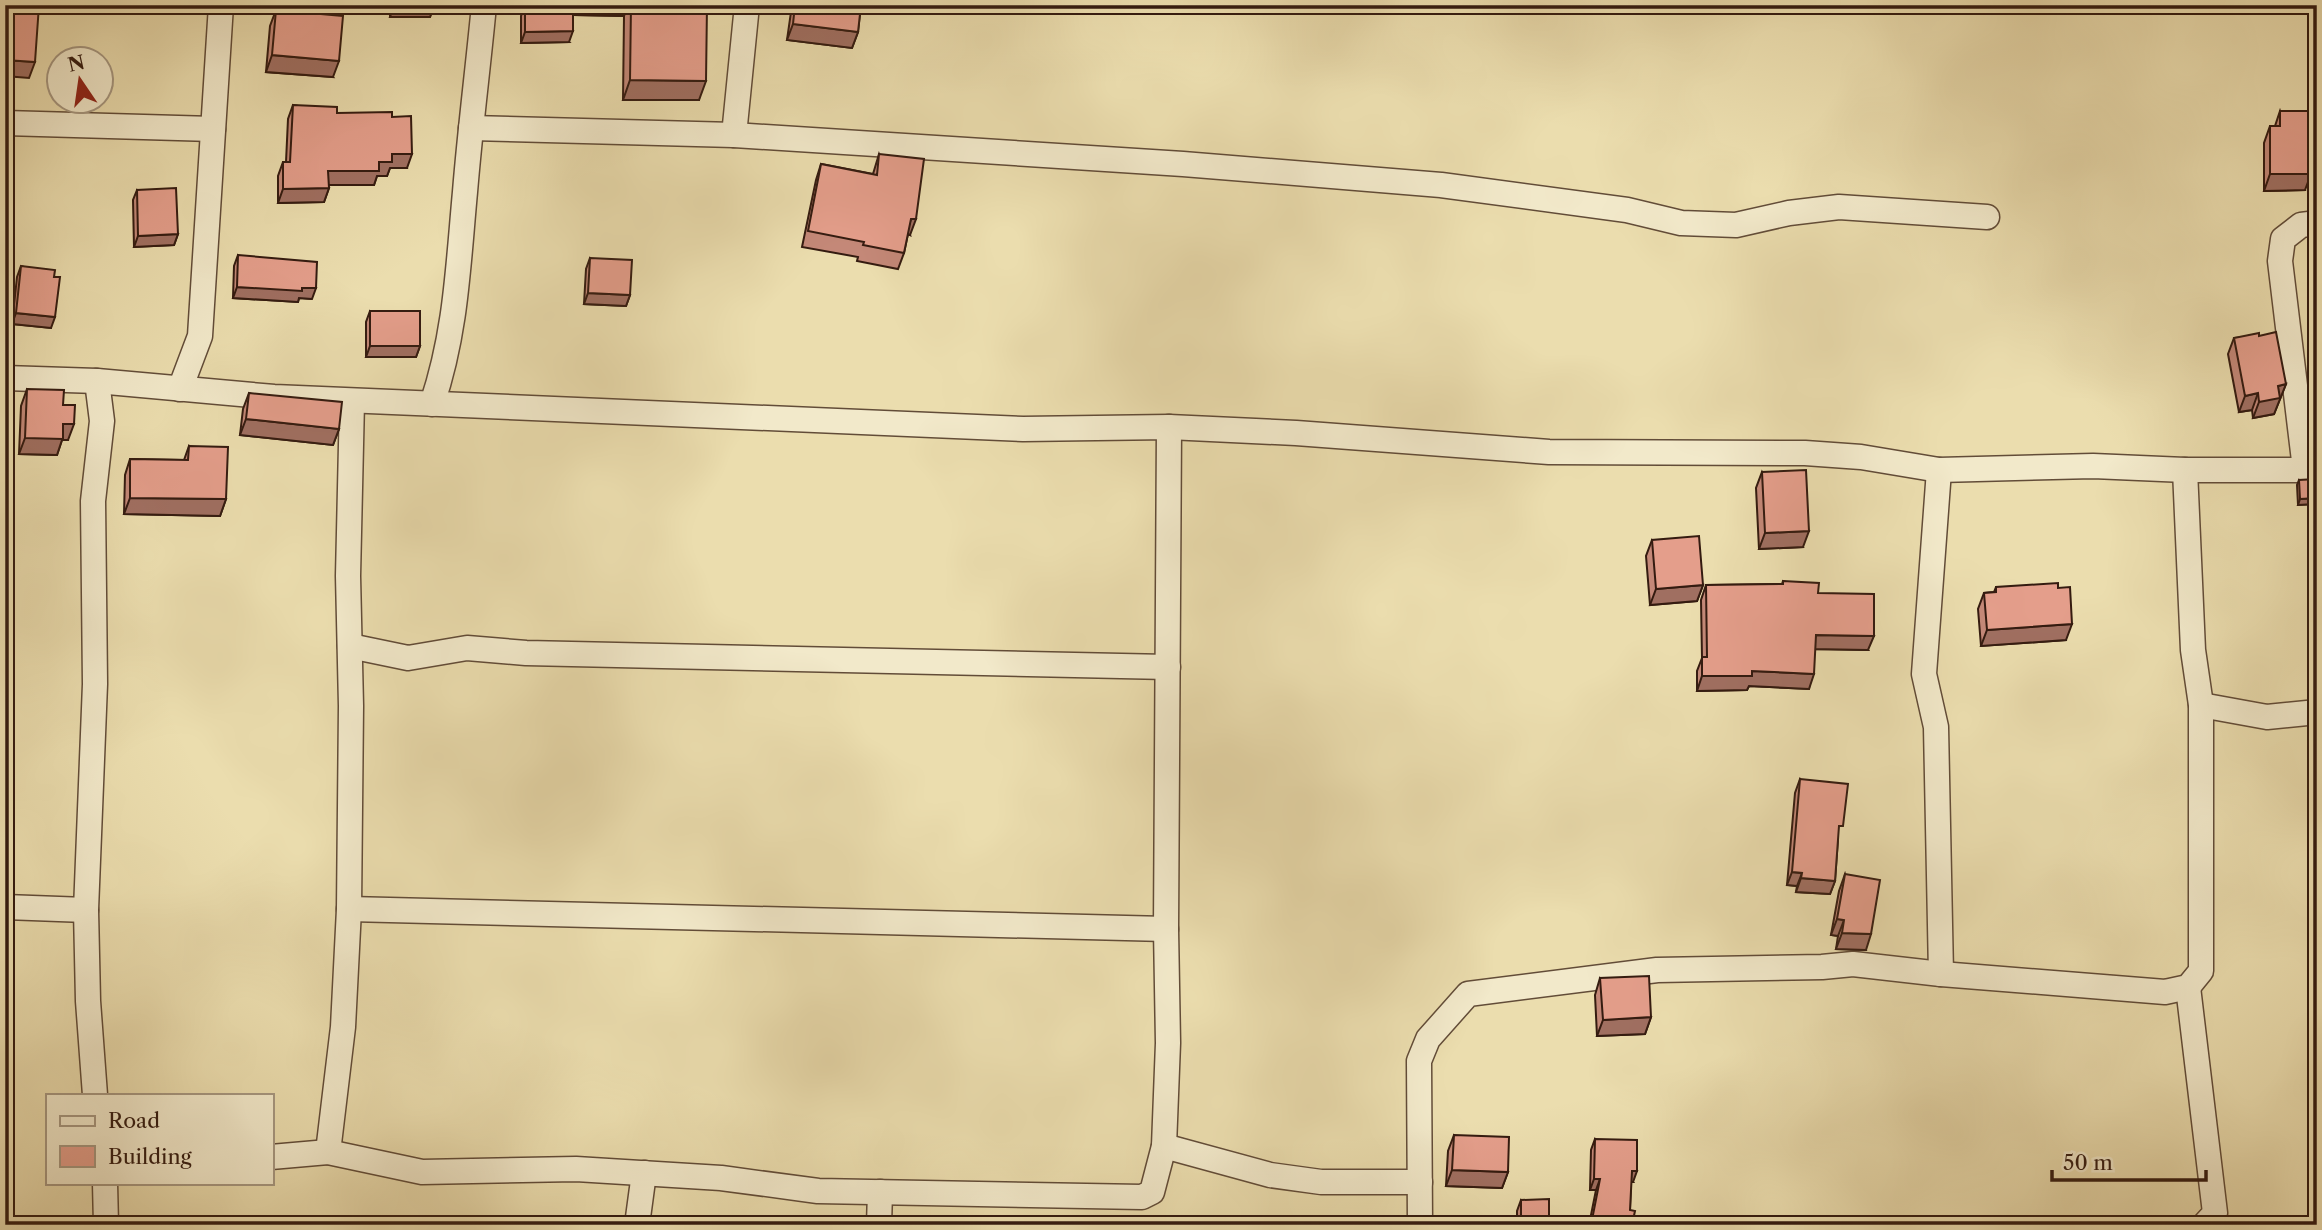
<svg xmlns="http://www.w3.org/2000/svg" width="2322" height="1230" font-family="'Libre Caslon Text',serif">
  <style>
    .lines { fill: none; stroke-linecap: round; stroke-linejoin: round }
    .street-casing { stroke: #624c38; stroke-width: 27 }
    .street { stroke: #f2e9ca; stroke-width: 24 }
    .wall { fill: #c48878; stroke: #341b10; stroke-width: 2 }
    .shaded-wall { fill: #a06f61; stroke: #341b10; stroke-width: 2 }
    .building { fill: #e49e8b; stroke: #341b10; stroke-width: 2 }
  </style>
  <rect width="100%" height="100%" fill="#ebddae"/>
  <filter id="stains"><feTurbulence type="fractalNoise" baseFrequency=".00286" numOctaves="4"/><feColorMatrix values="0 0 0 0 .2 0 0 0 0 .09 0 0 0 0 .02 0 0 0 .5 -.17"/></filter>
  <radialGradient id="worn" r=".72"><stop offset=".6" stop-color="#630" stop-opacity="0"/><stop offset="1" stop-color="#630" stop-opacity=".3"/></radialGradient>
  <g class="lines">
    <!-- street casing -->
    <g class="street-casing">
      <g id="street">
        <polyline points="5,123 213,129"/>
        <polyline points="471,128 734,135 1183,164 1441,185 1627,210 1681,223 1736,225 1789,213 1839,207 1987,217"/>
        <polyline points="734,135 747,5"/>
        <polyline points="5,378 97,381 274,397 1023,429 1169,427 1296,433 1549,452 1805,453 1861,457 1939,470 2093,466 2185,470 2317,470"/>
        <polyline points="180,389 200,336 221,5"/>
        <path d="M432,404C456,333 458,267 465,192C470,130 478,68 484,5"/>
        <polyline points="2305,469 2280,261 2283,239 2301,225 2317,223"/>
        <polyline points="1939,470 1924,674 1936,727 1941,974"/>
        <polyline points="350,646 408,658 467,648 526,653 1168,667"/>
        <polyline points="2201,705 2267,717 2317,712"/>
        <polyline points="5,907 86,910"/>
        <polyline points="349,909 1166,929"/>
        <polyline points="2188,987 2215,1213 2204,1225"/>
        <polyline points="95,1095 88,1001 86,910 95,684 93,501 102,421 97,381"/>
        <polyline points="1164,1146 1270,1175 1321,1182 1420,1182"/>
        <polyline points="328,1152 343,1027 349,909 351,706 348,576 352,401"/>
        <polyline points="271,1157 328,1152 422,1172 576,1169 721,1178 818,1191 1142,1197 1152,1192 1164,1146 1168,1043 1166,929 1169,427"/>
        <polyline points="105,1183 106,1225"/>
        <polyline points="637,1225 644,1173"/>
        <polyline points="879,1225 880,1192"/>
        <polyline points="1420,1225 1419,1061 1428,1039 1468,994 1657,970 1822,967 1853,964 1941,974 2165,992 2188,987 2201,971 2201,705 2193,650 2185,470"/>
      </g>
    </g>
    <!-- street -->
    <use href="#street" class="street"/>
  </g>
  <!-- wall -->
  <g class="wall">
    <polygon points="390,5 434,5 430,17 390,17"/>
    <polygon points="525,5 569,42 521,43 521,16"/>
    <polygon points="575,5 707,5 699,100 623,100 624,16 575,15"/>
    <polygon points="792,5 861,5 858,32 852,48 787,40"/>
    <polygon points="276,10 333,77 266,72 270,26"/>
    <polygon points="293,105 337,113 392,117 407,168 390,168 387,176 377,176 374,185 328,185 329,188 324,202 278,203 278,176 283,162 286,162 288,119"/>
    <polygon points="2280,111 2305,190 2264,191 2264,143 2270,126 2275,126"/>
    <polygon points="879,154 910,235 908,234 904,253 898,269 857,261 858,257 802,247 816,180 821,164 873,174"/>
    <polygon points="137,190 178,234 174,245 134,247 133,200"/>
    <polygon points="238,255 312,299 299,298 298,302 233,298 234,266"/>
    <polygon points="590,258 630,295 626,306 584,304 586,269"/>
    <polygon points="21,266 54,277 51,328 12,324 17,277"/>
    <polygon points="370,311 420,346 416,357 366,357 366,322"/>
    <polygon points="2259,336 2286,384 2274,414 2253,418 2252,410 2239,412 2228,354 2234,338"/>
    <polygon points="27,389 63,405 68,440 62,440 57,455 19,454 21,406"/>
    <polygon points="249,393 339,429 333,445 240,435 243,409"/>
    <polygon points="189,446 226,499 220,516 124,514 125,475 130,459 184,460"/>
    <polygon points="1762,472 1803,547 1759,549 1756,488"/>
    <polygon points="2299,480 2317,499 2315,504 2298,505 2297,485"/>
    <polygon points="1652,540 1703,585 1697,601 1650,605 1646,556"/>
    <polygon points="1783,581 1818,593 1868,650 1815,649 1809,689 1749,686 1747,690 1697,691 1697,671 1702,658 1701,600 1706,585 1782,584"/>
    <polygon points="1996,587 2058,588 2066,640 1981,646 1978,609 1984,593 1994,592"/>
    <polygon points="1800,779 1838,839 1835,881 1830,894 1796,892 1797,886 1787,885 1795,793"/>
    <polygon points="1845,874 1866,950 1836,949 1838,936 1831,935 1839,891"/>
    <polygon points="1600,978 1651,1017 1645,1034 1597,1036 1595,995"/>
    <polygon points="1454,1135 1508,1172 1502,1188 1446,1186 1448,1151"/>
    <polygon points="1595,1139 1633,1182 1631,1182 1630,1210 1632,1225 1589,1225 1596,1190 1590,1190 1591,1150"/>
    <polygon points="1521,1200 1549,1225 1517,1225 1517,1211"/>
  </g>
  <!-- shaded-wall -->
  <g class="shaded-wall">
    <polygon points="579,5 628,5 624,16 575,15"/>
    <polygon points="394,6 434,6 430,17 390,17"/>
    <polygon points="793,24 858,32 852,48 787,40"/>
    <polygon points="573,31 569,42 521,43 525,32"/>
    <polygon points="272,55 339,61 333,77 266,72"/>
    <polygon points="5,60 35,62 29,78 5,76"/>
    <polygon points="630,80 706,81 699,100 623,100"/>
    <polygon points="392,154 412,154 407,168 390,168 387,176 377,176 374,185 323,185 328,171 379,162"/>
    <polygon points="2270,174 2311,174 2305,190 2264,191"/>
    <polygon points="329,188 324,202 278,203 283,189"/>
    <polygon points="911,219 916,219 910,235 906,234"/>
    <polygon points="178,234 174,245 134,247 138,236"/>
    <polygon points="237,287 302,288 316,288 312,299 299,298 298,302 233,298"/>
    <polygon points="588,293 630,295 626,306 584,304"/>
    <polygon points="16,313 55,317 51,328 12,324"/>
    <polygon points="370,346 420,346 416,357 366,357"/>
    <polygon points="2286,384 2274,414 2253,418 2259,402 2278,386"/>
    <polygon points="2258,393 2252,410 2239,412 2245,396"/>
    <polygon points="246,419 339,429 333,445 240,435"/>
    <polygon points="63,424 74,424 68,440 62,440 57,455 19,454 25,438"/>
    <polygon points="130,498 226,499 220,516 124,514"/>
    <polygon points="2317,498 2315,504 2298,505 2300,499"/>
    <polygon points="1809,531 1803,547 1759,549 1765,533"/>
    <polygon points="1703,585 1697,601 1650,605 1656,589"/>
    <polygon points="2072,624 2066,640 1981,646 1987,630"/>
    <polygon points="1816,635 1874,636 1868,650 1811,649"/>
    <polygon points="1752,671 1814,674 1809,689 1749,686 1747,690 1697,691 1702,676"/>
    <polygon points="1792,872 1802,873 1797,886 1787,885"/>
    <polygon points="1801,878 1835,881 1830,894 1796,892"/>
    <polygon points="1837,919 1844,920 1838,936 1831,935"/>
    <polygon points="1842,933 1871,934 1866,950 1836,949"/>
    <polygon points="1651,1017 1645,1034 1597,1036 1603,1020"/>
    <polygon points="1452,1170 1508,1172 1502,1188 1446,1186"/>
    <polygon points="1632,1171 1637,1171 1633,1182 1628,1182"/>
    <polygon points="1594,1179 1600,1179 1596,1190 1590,1190"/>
  </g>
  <!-- building -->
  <g class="building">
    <polygon points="5,5 39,5 35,62 5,60"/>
    <rect x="394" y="5" width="40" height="1"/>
    <polygon points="525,5 573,5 573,31 525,32"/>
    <polygon points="631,5 707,5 706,81 630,80"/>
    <polygon points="795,5 861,5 858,32 793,24"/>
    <polygon points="276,10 343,16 339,61 272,55"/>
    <polygon points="293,105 337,107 337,113 392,112 392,117 411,116 412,154 392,154 392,162 379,162 379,171 328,171 329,188 283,189 283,162 290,162"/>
    <polygon points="2280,111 2311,111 2311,174 2270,174 2270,126 2280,126"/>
    <polygon points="879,154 924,159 916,219 911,219 904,253 863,245 864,242 808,231 821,164 877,175"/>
    <polygon points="176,188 178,234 138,236 137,190"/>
    <polygon points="238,255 317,262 316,288 302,288 302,291 237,287"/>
    <polygon points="590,258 632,260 630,295 588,293"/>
    <polygon points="21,266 55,270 54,277 60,277 55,317 16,313"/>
    <rect x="370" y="311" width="50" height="35"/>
    <polygon points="2276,332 2286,384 2278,386 2280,398 2259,402 2258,393 2245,396 2234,338 2259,333 2259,336"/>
    <polygon points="27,389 64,390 63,405 75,405 74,424 63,424 63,439 25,438"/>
    <polygon points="249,393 342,402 339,429 246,419"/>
    <polygon points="189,446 228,447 226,499 130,498 130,459 188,460"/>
    <polygon points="1806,470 1809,531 1765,533 1762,472"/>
    <polygon points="2316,479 2317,498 2300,499 2299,480"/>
    <polygon points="1699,536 1703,585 1656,589 1652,540"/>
    <polygon points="1783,581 1819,583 1818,593 1874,594 1874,636 1816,635 1814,674 1752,671 1752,676 1702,676 1702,657 1707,657 1706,585 1783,584"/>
    <polygon points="2058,583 2058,588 2070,587 2072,624 1987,630 1984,593 1996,592 1996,587"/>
    <polygon points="1800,779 1848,784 1843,826 1839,826 1835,881 1801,878 1802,873 1792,872"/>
    <polygon points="1845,874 1880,880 1871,934 1842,933 1844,920 1837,919"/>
    <polygon points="1649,976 1651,1017 1603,1020 1600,978"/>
    <polygon points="1454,1135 1509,1137 1508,1172 1452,1170"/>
    <polygon points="1595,1139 1637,1140 1637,1171 1632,1171 1630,1210 1635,1211 1632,1225 1591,1225 1600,1179 1594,1179"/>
    <polygon points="1549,1199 1549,1225 1521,1225 1521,1200"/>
  </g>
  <!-- margin -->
  <rect width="2322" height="1230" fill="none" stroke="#ebddae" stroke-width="28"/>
  <rect x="7" y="7" width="2308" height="1216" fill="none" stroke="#341b10" stroke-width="3.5"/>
  <rect x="14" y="14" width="2294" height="1202" fill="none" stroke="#341b10" stroke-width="2"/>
  <!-- legend -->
  <rect x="46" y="1094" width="228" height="91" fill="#f2e9ca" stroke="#a69780" stroke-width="2"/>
  <rect x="60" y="1116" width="35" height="10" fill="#f2e9ca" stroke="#a69780" stroke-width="2"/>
  <text x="108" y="1128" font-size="21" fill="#341b10">Road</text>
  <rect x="60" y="1146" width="35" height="21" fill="#e49e8b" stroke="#a69780" stroke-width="2"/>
  <text x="108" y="1164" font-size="21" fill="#341b10">Building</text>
  <!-- north arrow -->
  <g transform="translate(80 80) rotate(347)"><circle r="33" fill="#f2e9ca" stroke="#a69780" stroke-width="2"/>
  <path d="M0-5L12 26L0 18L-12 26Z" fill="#8f2418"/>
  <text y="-10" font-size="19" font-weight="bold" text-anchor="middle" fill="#341b10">N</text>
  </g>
  <!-- scale -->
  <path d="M2052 1170v10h154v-10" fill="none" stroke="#341b10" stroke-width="3.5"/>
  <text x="2063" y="1170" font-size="21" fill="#341b10" stroke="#f2e9ca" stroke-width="5" paint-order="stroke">50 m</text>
  <rect width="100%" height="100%" filter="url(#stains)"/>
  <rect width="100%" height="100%" fill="url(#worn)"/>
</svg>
